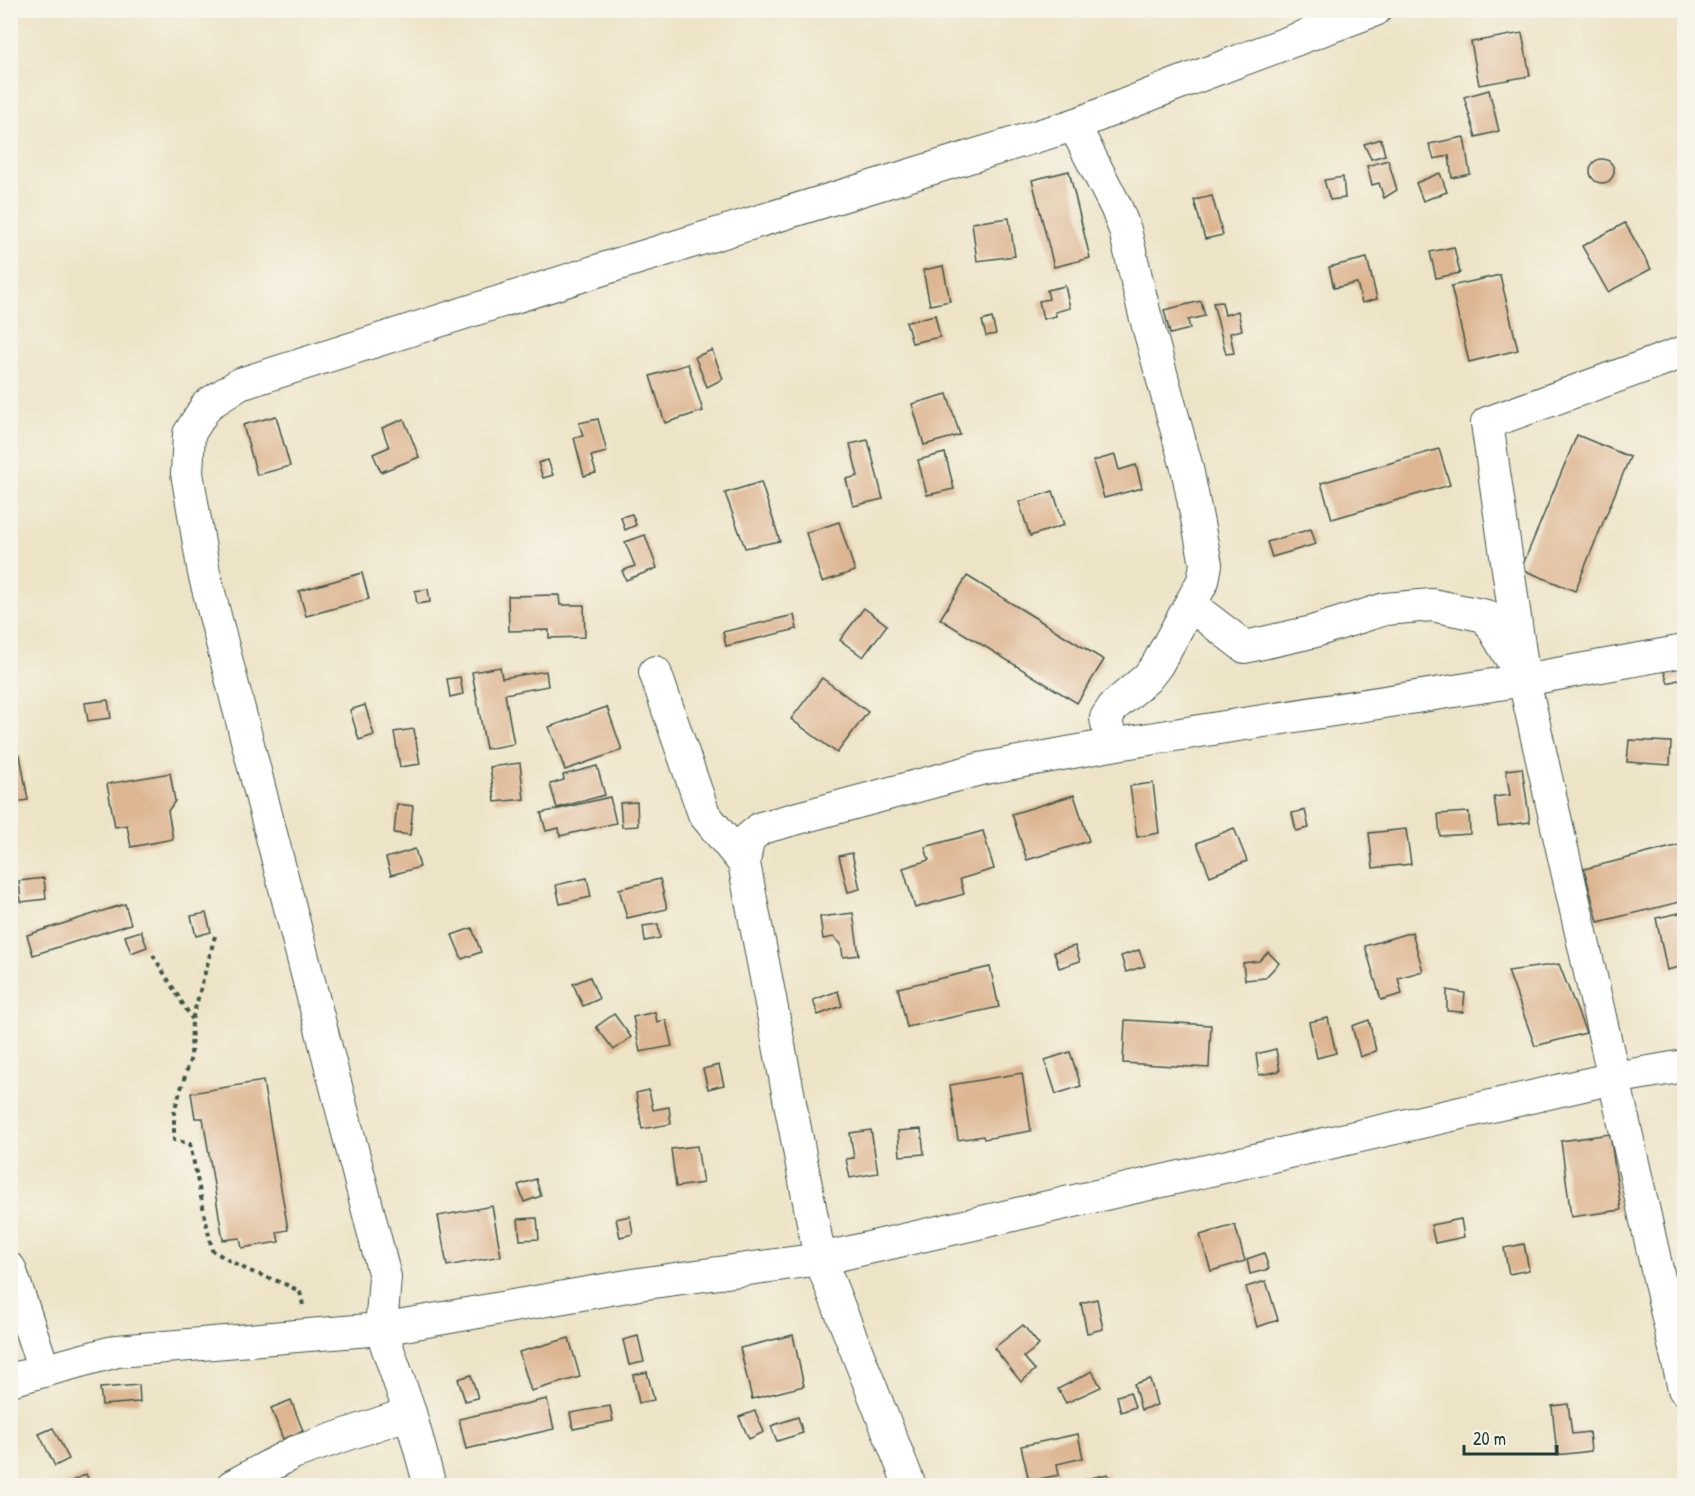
<svg xmlns="http://www.w3.org/2000/svg" width="1695" height="1496" font-family="'Patrick Hand',sans-serif">
  <style>
    .building { fill: #ddb591 }
    .lines { fill: none; stroke-linecap: round; stroke-linejoin: round }
    .street-casing { stroke: #3e564a; stroke-width: 34 }
    .path { stroke: #3e564a; stroke-width: 4; stroke-dasharray: 4.5 4.5; stroke-linecap: butt }
    .street { stroke: #fff; stroke-width: 32 }
  </style>
  <rect width="100%" height="100%" fill="#f7f3e8"/>
  <filter id="ink" filterUnits="userSpaceOnUse"><feTurbulence type="fractalNoise" baseFrequency=".0167" numOctaves="2"/><feDisplacementMap in="SourceGraphic" scale="12" xChannelSelector="R" yChannelSelector="G"/><feConvolveMatrix kernelMatrix="1 2 1 2 8 2 1 2 1" color-interpolation-filters="sRGB"/></filter>
  <filter id="wash" filterUnits="userSpaceOnUse"><feTurbulence type="fractalNoise" baseFrequency=".008" numOctaves="4" result="noise"/><feDisplacementMap in="SourceGraphic" scale="24" xChannelSelector="R" yChannelSelector="G"/><feGaussianBlur stdDeviation="1.35" result="paint"/><feColorMatrix in="noise" values="0 0 0 0 0 0 0 0 0 0 0 0 0 0 0 0 0 1.4 0 .05"/><feComposite in="paint" operator="in"/></filter>
  <g filter="url(#wash)">
    <rect width="100%" height="100%" fill="#ede4c7"/>
    <g id="blocks">
      <!-- building -->
      <g class="building">
        <polygon points="1522,33 1530,76 1479,85 1471,42"/>
        <polygon points="1489,90 1499,131 1476,137 1464,97"/>
        <polygon points="1464,137 1470,174 1452,178 1449,156 1434,159 1429,144"/>
        <polygon points="1381,139 1385,155 1371,159 1364,144"/>
        <circle cx="1602" cy="171" r="12"/>
        <polygon points="1388,160 1397,190 1384,198 1379,183 1372,185 1367,166"/>
        <polygon points="1069,171 1090,258 1054,267 1032,180"/>
        <polygon points="1440,173 1447,192 1423,201 1416,183"/>
        <polygon points="1343,177 1345,198 1330,200 1324,180"/>
        <polygon points="1212,196 1223,235 1205,239 1194,200"/>
        <polygon points="1009,218 1015,256 977,261 972,223"/>
        <polygon points="1625,223 1651,269 1608,292 1582,246"/>
        <polygon points="1454,247 1460,273 1436,278 1430,252"/>
        <polygon points="1367,258 1377,299 1362,303 1357,283 1334,288 1329,267"/>
        <polygon points="943,266 950,301 930,305 923,270"/>
        <polygon points="1500,275 1518,350 1469,362 1451,286"/>
        <polygon points="1065,286 1070,308 1055,312 1056,316 1043,319 1039,301 1049,299 1047,290"/>
        <polygon points="1201,301 1205,316 1188,320 1190,329 1170,334 1164,310"/>
        <polygon points="1222,302 1225,315 1238,311 1242,330 1230,333 1234,353 1226,354 1213,303"/>
        <polygon points="935,315 940,337 912,343 906,322"/>
        <polygon points="992,318 996,334 986,336 982,321"/>
        <polygon points="712,350 723,379 707,387 695,357"/>
        <polygon points="688,364 703,411 665,423 650,376"/>
        <polygon points="947,394 960,435 924,445 912,404"/>
        <polygon points="276,416 290,466 257,475 243,425"/>
        <polygon points="404,419 419,457 381,472 373,454 389,447 382,428"/>
        <polygon points="598,419 607,452 591,456 596,473 584,476 574,438 583,436 579,423"/>
        <polygon points="1577,435 1630,457 1575,591 1521,569"/>
        <polygon points="868,440 883,499 853,506 846,479 858,476 850,444"/>
        <polygon points="1439,449 1450,485 1332,519 1321,483"/>
        <polygon points="945,453 954,489 927,495 918,460"/>
        <polygon points="1115,455 1119,470 1136,465 1142,488 1104,498 1093,461"/>
        <polygon points="548,460 553,475 543,478 538,463"/>
        <polygon points="761,482 780,541 745,548 725,493"/>
        <polygon points="1053,491 1064,525 1030,536 1019,502"/>
        <polygon points="632,514 636,525 625,530 621,517"/>
        <polygon points="839,522 855,571 822,582 806,533"/>
        <polygon points="1311,529 1316,544 1272,557 1267,542"/>
        <polygon points="645,535 657,568 626,580 622,571 635,566 625,542"/>
        <polygon points="362,573 369,599 306,616 299,591"/>
        <polygon points="967,576 1104,660 1077,703 940,619"/>
        <polygon points="428,589 430,602 417,604 415,591"/>
        <polygon points="559,595 560,605 584,605 585,637 549,638 549,630 509,631 508,596"/>
        <polygon points="864,608 887,625 863,657 840,640"/>
        <polygon points="794,615 797,629 726,646 723,632"/>
        <polygon points="1678,654 1684,678 1668,683 1660,659"/>
        <polygon points="500,667 502,678 546,671 548,686 505,694 514,744 486,749 472,672"/>
        <polygon points="460,677 463,694 450,697 447,679"/>
        <polygon points="822,678 868,712 837,753 791,719"/>
        <polygon points="108,700 111,718 88,721 85,703"/>
        <polygon points="365,705 374,735 359,740 350,710"/>
        <polygon points="607,707 622,750 565,770 549,727"/>
        <polygon points="414,729 420,764 400,767 394,732"/>
        <polygon points="1629,740 1671,742 1670,765 1627,762"/>
        <polygon points="20,755 28,800 10,803 10,756"/>
        <polygon points="520,763 524,799 495,802 490,767"/>
        <polygon points="597,766 605,795 557,808 550,784 564,780 563,775"/>
        <polygon points="1522,768 1530,822 1498,826 1494,797 1510,795 1506,770"/>
        <polygon points="170,773 175,801 168,811 173,839 131,847 127,825 115,827 107,784"/>
        <polygon points="1153,783 1159,833 1137,837 1130,786"/>
        <polygon points="1074,795 1089,841 1027,860 1012,814"/>
        <polygon points="610,797 616,823 560,836 559,828 546,831 541,813"/>
        <polygon points="637,802 638,826 622,827 620,803"/>
        <polygon points="397,804 413,806 410,835 394,833"/>
        <polygon points="1305,810 1309,828 1296,831 1292,813"/>
        <polygon points="1469,812 1470,834 1440,836 1438,814"/>
        <polygon points="1234,828 1247,861 1210,876 1197,843"/>
        <polygon points="1406,829 1411,864 1373,868 1369,833"/>
        <polygon points="983,831 994,869 960,879 964,894 915,908 903,868 929,860 925,847"/>
        <polygon points="1684,844 1684,901 1598,922 1584,869"/>
        <polygon points="415,849 420,867 391,875 386,858"/>
        <polygon points="852,853 860,889 848,892 839,856"/>
        <polygon points="44,878 46,899 21,902 19,881"/>
        <polygon points="587,878 591,897 560,904 556,885"/>
        <polygon points="660,879 667,909 627,918 619,889"/>
        <polygon points="125,904 131,924 33,955 27,935"/>
        <polygon points="1684,912 1684,966 1667,970 1656,918"/>
        <polygon points="206,913 211,932 196,936 191,916"/>
        <polygon points="853,913 859,955 843,957 841,944 834,937 823,939 820,917"/>
        <polygon points="658,924 660,938 645,941 643,926"/>
        <polygon points="472,928 481,952 462,959 452,935"/>
        <polygon points="141,931 147,947 131,953 125,936"/>
        <polygon points="1412,932 1423,971 1398,978 1402,994 1381,1000 1365,946"/>
        <polygon points="1075,946 1080,961 1059,968 1054,952"/>
        <polygon points="1139,950 1145,966 1126,972 1121,956"/>
        <polygon points="1268,952 1279,963 1265,978 1245,980 1243,963 1259,961"/>
        <polygon points="1559,964 1586,1033 1535,1046 1508,971"/>
        <polygon points="990,967 999,1007 907,1027 898,988"/>
        <polygon points="590,977 599,999 583,1006 573,984"/>
        <polygon points="1447,990 1465,993 1463,1012 1447,1011"/>
        <polygon points="838,991 842,1006 818,1015 813,1000"/>
        <polygon points="655,1012 657,1022 666,1020 672,1046 640,1052 633,1017"/>
        <polygon points="614,1014 631,1037 614,1050 596,1027"/>
        <polygon points="1328,1018 1336,1053 1317,1058 1309,1022"/>
        <polygon points="1125,1020 1211,1025 1209,1068 1123,1063"/>
        <polygon points="1369,1020 1376,1051 1360,1057 1352,1026"/>
        <polygon points="1276,1049 1280,1071 1259,1075 1256,1054"/>
        <polygon points="1070,1052 1081,1086 1056,1094 1045,1060"/>
        <polygon points="719,1065 724,1085 708,1089 703,1069"/>
        <polygon points="1022,1073 1031,1131 984,1139 983,1136 958,1140 950,1085"/>
        <polygon points="263,1081 288,1230 277,1232 279,1242 242,1248 240,1238 223,1240 203,1118 195,1118 191,1093"/>
        <polygon points="649,1090 653,1110 669,1107 671,1124 642,1129 636,1093"/>
        <polygon points="921,1129 924,1154 900,1156 898,1131"/>
        <polygon points="871,1130 878,1173 850,1178 846,1159 854,1158 850,1133"/>
        <polygon points="1610,1134 1621,1210 1571,1217 1561,1141"/>
        <polygon points="697,1146 703,1183 676,1187 671,1149"/>
        <polygon points="536,1179 541,1196 524,1202 518,1185"/>
        <polygon points="492,1206 501,1256 447,1266 438,1216"/>
        <polygon points="630,1216 633,1234 620,1237 616,1219"/>
        <polygon points="537,1218 539,1239 520,1240 518,1219"/>
        <polygon points="1461,1219 1464,1237 1435,1243 1431,1225"/>
        <polygon points="1235,1225 1245,1261 1211,1271 1200,1235"/>
        <polygon points="1524,1244 1529,1270 1509,1274 1504,1248"/>
        <polygon points="1264,1253 1269,1269 1250,1274 1247,1259"/>
        <polygon points="1266,1281 1278,1320 1257,1327 1246,1287"/>
        <polygon points="1097,1299 1103,1329 1087,1333 1081,1303"/>
        <polygon points="1023,1325 1039,1345 1024,1357 1035,1370 1021,1382 994,1348"/>
        <polygon points="793,1335 804,1386 752,1399 740,1348"/>
        <polygon points="638,1336 644,1362 629,1365 623,1340"/>
        <polygon points="569,1338 580,1377 531,1391 519,1352"/>
        <polygon points="1092,1371 1101,1387 1066,1403 1058,1389"/>
        <polygon points="647,1372 654,1400 639,1403 633,1375"/>
        <polygon points="471,1375 478,1398 465,1401 458,1379"/>
        <polygon points="1150,1379 1157,1405 1141,1410 1134,1384"/>
        <polygon points="139,1385 140,1402 102,1405 100,1388"/>
        <polygon points="1130,1392 1135,1407 1121,1412 1117,1396"/>
        <polygon points="547,1399 554,1429 466,1449 459,1419"/>
        <polygon points="291,1400 303,1431 283,1439 271,1408"/>
        <polygon points="1568,1404 1572,1434 1589,1432 1591,1451 1557,1455 1552,1406"/>
        <polygon points="610,1406 613,1421 573,1429 570,1413"/>
        <polygon points="755,1411 764,1432 749,1439 739,1417"/>
        <polygon points="798,1417 803,1433 777,1441 771,1426"/>
        <polygon points="53,1428 69,1459 55,1466 39,1434"/>
        <polygon points="1078,1434 1083,1458 1057,1464 1059,1475 1029,1481 1021,1446"/>
        <polygon points="86,1474 91,1486 62,1486"/>
        <polygon points="1108,1474 1110,1486 1060,1486 1060,1485"/>
      </g>
    </g>
  </g>
  <g filter="url(#ink)">
    <use href="#blocks" fill-opacity="0" stroke="#3e564a" stroke-width="1.5"/>
    <g class="lines">
      <!-- street casing -->
      <g class="street-casing">
        <g id="street">
          <polyline points="1074,125 1116,207 1125,230 1144,311 1187,468 1206,564 1203,581 1157,665 1147,678 1114,706 1106,718 1111,745"/>
          <polyline points="1190,605 1245,647 1312,632 1385,609 1432,605 1486,616 1524,680 1487,423 1684,352"/>
          <polyline points="655,672 704,814 744,863"/>
          <polyline points="1524,680 1684,1389"/>
          <polyline points="10,1269 44,1370"/>
          <polyline points="10,1380 117,1351 381,1329 639,1284 820,1259 1614,1078 1684,1066"/>
          <polyline points="232,1486 293,1453 410,1413"/>
          <polyline points="430,1486 410,1413 381,1329 385,1277 204,573 187,473 189,434 207,405 240,384 622,263 1074,125 1172,86 1375,10"/>
          <polyline points="910,1486 820,1259 744,863 748,839 761,828 980,769 1111,745 1524,680 1684,651"/>
        </g>
      </g>
      <!-- path -->
      <g class="path">
        <path d="M215,936L192,1020L191,1057L174,1111V1140L190,1144L212,1250C226,1259 240,1267 255,1273C271,1279 286,1283 300,1292L303,1305"/>
        <polyline points="153,955 192,1019"/>
      </g>
      <!-- street -->
      <use href="#street" class="street"/>
    </g>
  </g>
  <!-- margin -->
  <rect width="1695" height="1496" fill="none" stroke="#f7f3e8" stroke-width="36"/>
  <!-- scale -->
  <path d="M1464 1445v9h93v-9" fill="none" stroke="#1f3d34" stroke-width="3"/>
  <text x="1473" y="1445" font-size="18" fill="#1f3d34" stroke="#f7f3e8" stroke-width="4.5" paint-order="stroke">20 m</text>
</svg>
